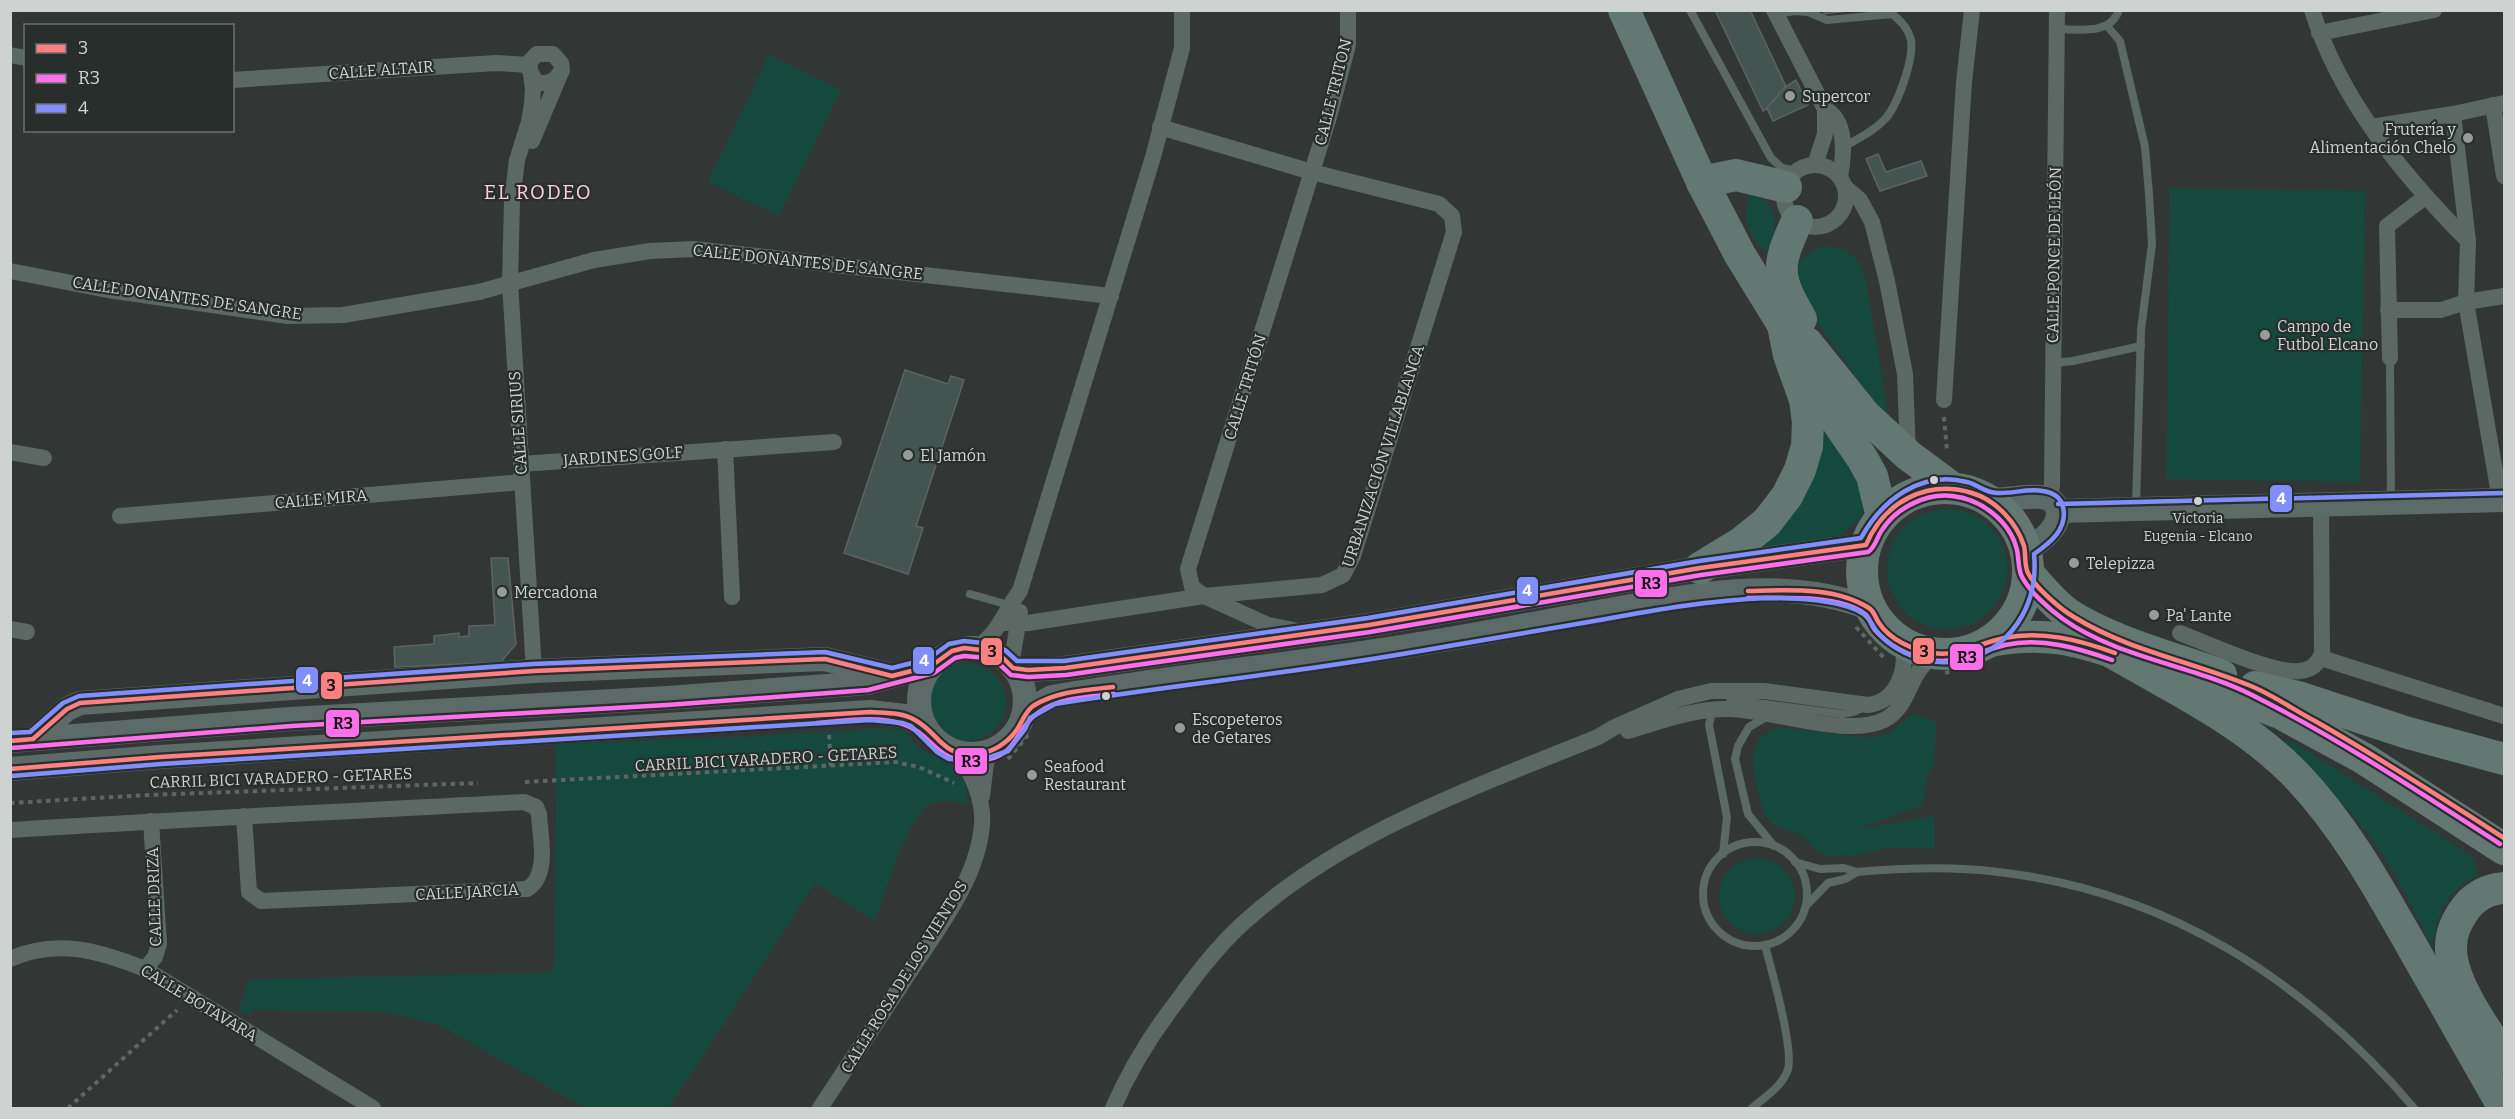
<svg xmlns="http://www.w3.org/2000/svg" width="2515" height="1119" font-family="Bitter,serif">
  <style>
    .green { fill: #16493e }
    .building { fill: #435451; stroke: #5f6261; stroke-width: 1.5 }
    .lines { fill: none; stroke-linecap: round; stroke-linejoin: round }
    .path { stroke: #5f6765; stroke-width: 4; stroke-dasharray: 4.5 4.5; stroke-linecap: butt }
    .lane { stroke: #5c6864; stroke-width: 8 }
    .street { stroke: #5c6864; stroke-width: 16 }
    .secondary { stroke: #5c6b67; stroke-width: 24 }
    .highway { stroke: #637872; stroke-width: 32 }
    .bus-1-casing { stroke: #272e2c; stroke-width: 9 }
    .bus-2-casing { stroke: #272e2c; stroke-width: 9 }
    .bus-3-casing { stroke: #272e2c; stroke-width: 9 }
    .bus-1 { stroke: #ff8080; stroke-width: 4.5 }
    .bus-2 { stroke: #fe70eb; stroke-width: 4.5 }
    .bus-3 { stroke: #808eff; stroke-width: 4.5 }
    .poi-dot { fill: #979c9a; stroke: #272e2c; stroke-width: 2 }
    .bus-dot { fill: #ced2d1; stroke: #272e2c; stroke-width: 2 }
    .labels { text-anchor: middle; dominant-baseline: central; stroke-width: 4.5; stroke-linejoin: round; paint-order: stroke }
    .bus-label { font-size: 14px; fill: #ced2d1; stroke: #272e2c }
    .street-label { font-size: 16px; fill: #ced2d1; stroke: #272e2c }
    .poi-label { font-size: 16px; fill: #ced2d1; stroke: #272e2c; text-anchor: start }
    .quarter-label { font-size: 20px; letter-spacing: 1.5px; fill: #ffcddf; stroke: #272e2c }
    .line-badge { stroke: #272e2c; stroke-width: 2 }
    .badge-label { font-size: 16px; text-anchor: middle; font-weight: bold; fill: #fff }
    .pale-badge-label { font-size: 16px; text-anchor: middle; font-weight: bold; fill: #111 }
  </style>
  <rect width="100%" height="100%" fill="#323735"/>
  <!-- green -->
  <g class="green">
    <polygon points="769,55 841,90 779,216 708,182"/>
    <polygon points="2170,188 2365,191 2360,482 2166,479"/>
    <path d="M1753,195C1779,202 1779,228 1768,249L1765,250C1756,243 1746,228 1746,216C1746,209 1749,204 1749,197Z"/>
    <path d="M1829,246C1852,249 1859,259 1866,280L1888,415L1869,395L1820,326L1798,285L1799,262L1816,248Z"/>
    <polygon points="1816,411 1846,447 1865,506 1861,518 1841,535 1824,540 1756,547"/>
    <circle cx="1947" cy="569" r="60"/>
    <circle cx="967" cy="702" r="39"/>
    <path d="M1914,713L1937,723L1932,769L1927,774L1923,805L1855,830L1934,816V849C1920,848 1906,847 1892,848C1871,850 1844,860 1823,854C1814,851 1812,845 1806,839C1795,831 1779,830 1769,820C1762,813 1761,803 1759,794C1752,769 1745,731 1782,728L1872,738L1887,734Z"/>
    <path d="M874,729L905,730L916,746L946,763L962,766L968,804C955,802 944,798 931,804C907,815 885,895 875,921L815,883L669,1108H585L439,1025L388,1012L251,1010V1017L239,1010L249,980L554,972L556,744L738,737Z"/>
    <path d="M2271,738L2293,742L2473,857L2478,875C2445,892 2439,911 2432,946C2420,922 2407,897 2394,873C2363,819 2319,776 2271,738Z"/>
    <circle cx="1757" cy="896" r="38"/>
  </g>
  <!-- building -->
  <g class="building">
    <polygon points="1715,10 1750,10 1791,97 1763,111"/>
    <polygon points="1824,10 1847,10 1847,11 1824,14"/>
    <polygon points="1796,80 1808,105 1773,121 1767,108 1785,87"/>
    <polygon points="1878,154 1886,172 1921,161 1927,176 1880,191 1866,159"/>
    <polygon points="905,370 948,384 951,376 964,380 916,526 923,528 908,574 844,553"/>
    <polygon points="491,558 508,558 516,644 501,662 395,667 394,647 434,644 434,636 459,633 459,637 469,636 469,626 495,625"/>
  </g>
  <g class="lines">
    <!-- path -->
    <g class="path">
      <polyline points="1944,417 1947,451"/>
      <polyline points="1856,627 1885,659"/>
      <polyline points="1945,673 1978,664"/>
      <polyline points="829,735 831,766"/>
      <polyline points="1008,759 1028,735"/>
      <polyline points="525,782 895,762 919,767 954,783"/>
      <polyline points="10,803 148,795 478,783"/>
      <polyline points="68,1108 177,1010"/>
    </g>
    <!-- lane -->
    <g class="lane">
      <polyline points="1690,10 1771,158 1782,168 1797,171"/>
      <path d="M1776,14L1795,11L1808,12L1827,20L1892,14C1901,21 1908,28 1911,40C1914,59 1898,104 1886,118C1874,131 1858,139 1843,147"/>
      <polyline points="2107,26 2120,41 2145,147 2149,194 2152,244 2141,330 2136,507"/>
      <path d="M2057,29C2078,29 2110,36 2119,10"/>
      <polyline points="2390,358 2391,502"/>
      <polyline points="2053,363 2073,361 2141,346"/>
      <polyline points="970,594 1009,605"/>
      <polyline points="1730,702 1740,701 1842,714 1853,712 1864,707"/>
      <polyline points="1713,709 1709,725 1727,817 1723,854"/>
      <polyline points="1768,716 1749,727 1738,746 1735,759 1748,814 1774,846"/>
      <circle cx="1755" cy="894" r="52"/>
      <path d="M1795,862L1820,869L1844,868L1857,872C1903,868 1951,866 1998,872C2167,891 2305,980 2414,1108"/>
      <polyline points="1806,906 1828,883 1845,879 1857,872"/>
      <path d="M1752,1108C1764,1098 1781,1087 1787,1072C1796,1054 1771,969 1765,945"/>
    </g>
    <!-- street -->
    <g class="street">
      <polyline points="1774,10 1825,109 1825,134 1815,165"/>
      <path d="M2312,10C2340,100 2403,175 2468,241"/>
      <polyline points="2319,33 2434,10"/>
      <polyline points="10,55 26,58"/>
      <polyline points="531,75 533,88 532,104 529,122 517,160 512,201 510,283 534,671"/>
      <polyline points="232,80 496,63 530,65"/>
      <polyline points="2493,105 2504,176"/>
      <path d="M1825,109C1848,121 1844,155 1840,177"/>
      <polyline points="2453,114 2468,241 2466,302 2500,500"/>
      <polyline points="2371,127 2453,114 2504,103"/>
      <path d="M532,141L562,70L561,63L553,54H537L531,60L529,69L536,82C549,85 555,81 562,70"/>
      <circle cx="1815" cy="196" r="31"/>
      <polyline points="1845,187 1860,200 1872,222 1887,281 1905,374 1908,454"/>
      <polyline points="10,271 108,290 288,316 343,315 479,292 594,260 650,251 694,249 1111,296"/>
      <polyline points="2388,310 2441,310 2466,302 2504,296"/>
      <polyline points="2390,358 2387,226 2425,197"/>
      <polyline points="1944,400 1964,82 1972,10"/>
      <polyline points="725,449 732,597"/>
      <polyline points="10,452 44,458"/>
      <polyline points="521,464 834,442"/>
      <polyline points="2048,498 2052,486 2057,10"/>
      <polyline points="120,516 522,482"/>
      <polyline points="1002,623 1028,623 1204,596 1322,585 1343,575 1353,556 1454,232 1452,216 1439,204 1312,172 1160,127"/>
      <polyline points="10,629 27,632"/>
      <polyline points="1294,630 1268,625 1204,596 1192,587 1188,569 1329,117 1348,45 1348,10"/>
      <path d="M2180,633C2206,643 2274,674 2299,671C2311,670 2319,664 2322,652L2321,504"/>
      <path d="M977,648C1001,630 1003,613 1020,591L1153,157L1182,48V10"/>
      <polyline points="2321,658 2504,716"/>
      <polyline points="1011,665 1020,612"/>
      <path d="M1628,731C1661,721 1695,708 1730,709C1772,710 1847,738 1884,720C1911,707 1907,672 1936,654"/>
      <polyline points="982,796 986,763 991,751"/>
      <path d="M10,830C182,819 353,811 524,802L536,807L539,814C540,836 550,876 527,889L261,901L249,892L244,816"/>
      <path d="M10,959C57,938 100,951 145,969L373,1108"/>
      <polyline points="145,969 155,957 159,944 151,821"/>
      <path d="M820,1108C848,1065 877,1022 905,979C935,932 977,882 982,825C984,799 972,774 958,753"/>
      <path d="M1113,1108C1130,1069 1152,1033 1178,1000C1199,970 1221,942 1249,918C1347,831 1478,786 1598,737L1615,727L1678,699L1711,691H1764L1868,705C1898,701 1907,670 1903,643"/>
    </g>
    <!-- secondary -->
    <g class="secondary">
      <path d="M1991,500C2005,500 2035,494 2047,498C2052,500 2055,503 2057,508C2063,527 2039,542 2026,551"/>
      <polyline points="2058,511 2504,500"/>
      <circle cx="972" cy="701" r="53"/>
      <polyline points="1013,668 1028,670 1065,668 1369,625 1700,568 1866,545"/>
      <path d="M1024,713L1052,697C1163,678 1276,666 1388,649C1460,638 1531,624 1603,611C1690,596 1785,574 1871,609"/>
      <polyline points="33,739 67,709 80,703 534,671 825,659 890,675"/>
      <polyline points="10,741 290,719 667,698 867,683 931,666"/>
      <polyline points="10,769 160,757 870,712 905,716 925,727"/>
    </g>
    <!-- highway -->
    <g class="highway">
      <polyline points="1624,10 1702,182 1740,255 1783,325 1789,355 1805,400 1808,422 1807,446 1800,470 1787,496 1767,522 1741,543 1700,568"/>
      <polyline points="1702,182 1736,175 1786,187"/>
      <path d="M1797,221C1776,267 1776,276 1801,319"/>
      <polyline points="1783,325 1807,343 1865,415 1908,455 1951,487"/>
      <polyline points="1803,372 1862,458 1872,476 1882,517"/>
      <circle cx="1945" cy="571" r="83"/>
      <path d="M2028,573C2040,587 2052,602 2067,613C2111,642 2172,657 2221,675"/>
      <path d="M1990,641C2042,631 2077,639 2126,657"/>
      <path d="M2106,649C2171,687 2242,720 2295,774C2343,824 2376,883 2410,943C2441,998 2473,1053 2504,1108"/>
      <polyline points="2190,680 2280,713 2363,758 2504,849"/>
      <polyline points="2255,687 2298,697 2408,733 2504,759"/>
      <path d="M2504,888C2487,889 2472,898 2463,912C2456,923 2451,933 2451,947C2450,981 2485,1029 2504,1057"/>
    </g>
    <!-- bus-1 casing -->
    <g class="bus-1-casing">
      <g id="bus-1">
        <path d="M1748,591C1786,590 1835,586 1869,608C1874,611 1875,617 1879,623C1890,640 1913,650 1933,653C1959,657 1979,643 2004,638C2041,630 2080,640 2115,653"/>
        <path d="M10,741L33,739L67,709L80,703L534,671L825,659L892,676L931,666L952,651L964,648L990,651L1001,656L1013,668L1028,670L1065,668L1369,625L1700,568L1866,545C1884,502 1927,479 1972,493C1996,500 2017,523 2024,546C2026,554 2024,565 2028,573C2035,587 2060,609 2074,617C2127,650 2193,662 2251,686C2273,695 2294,710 2315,721C2380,758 2442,798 2504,838"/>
        <path d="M10,769L160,757L870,712C885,713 902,712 915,720C940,734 942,757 976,754C993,753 1009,742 1018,728C1023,720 1025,712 1033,706C1057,691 1086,690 1113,687"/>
      </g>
    </g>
    <!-- bus-2 casing -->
    <g class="bus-2-casing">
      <g id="bus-2">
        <path d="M1748,598C1780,598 1839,594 1865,614C1870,618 1871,625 1875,630C1889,646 1909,656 1930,660C1958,665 1979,651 2005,645C2041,637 2078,648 2112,660"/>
        <path d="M817,723C844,721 876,715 903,724C934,734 935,765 978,761C1019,758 1013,730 1039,712C1060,697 1089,697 1114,694"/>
        <path d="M11,748L291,726L667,705L868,690L934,673L955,658L964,656L988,658L997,662L1011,675L1028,677L1066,675L1370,632L1701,575L1868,552C1875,548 1877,537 1882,530C1896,508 1926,493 1952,496C1981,499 2010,521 2017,550C2019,559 2018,570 2022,577C2030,592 2049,609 2063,619C2118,658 2192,665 2252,695C2338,738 2419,792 2500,844"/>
      </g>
    </g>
    <!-- bus-3 casing -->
    <g class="bus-3-casing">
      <g id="bus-3">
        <polyline points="2058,504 2504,493"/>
        <path d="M10,733L30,732L63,703L79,696L533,664L825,652L892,668L928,659L949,644L964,641L992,644L1005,650L1017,661H1064L1368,618L1699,561L1861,538C1882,500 1921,470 1967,482C1977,484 1985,493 1997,493C2012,494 2028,488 2043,491C2052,492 2061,497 2063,507C2068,529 2050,543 2034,554C2039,605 2010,653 1957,661C1929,666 1898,654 1879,634C1872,627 1870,617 1862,613C1839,599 1793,598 1767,598C1710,600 1655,610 1600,620C1538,631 1476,641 1414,652C1294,673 1174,685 1055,704L1030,718L1025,729L1008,751L979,761L949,759L937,752L911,726L903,723L870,720L161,764L11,776"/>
      </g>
    </g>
    <!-- bus-1 -->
    <use href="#bus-1" class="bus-1"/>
    <!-- bus-2 -->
    <use href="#bus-2" class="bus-2"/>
    <!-- bus-3 -->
    <use href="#bus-3" class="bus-3"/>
  </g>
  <!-- markers -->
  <g class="poi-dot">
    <circle cx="1790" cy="96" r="6"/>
    <circle cx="2468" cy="138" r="6"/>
    <circle cx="2265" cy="335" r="6"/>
    <circle cx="908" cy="455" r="6"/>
    <circle cx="2074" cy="563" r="6"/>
    <circle cx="502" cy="592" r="6"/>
    <circle cx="2154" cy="615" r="6"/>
    <circle cx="1180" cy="728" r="6"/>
    <circle cx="1032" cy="775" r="6"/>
  </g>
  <g class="bus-dot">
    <circle cx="1934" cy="480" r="5"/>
    <circle cx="2198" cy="501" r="5"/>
    <circle cx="1106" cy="696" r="5"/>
  </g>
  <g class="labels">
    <!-- bus labels -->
    <g class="bus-label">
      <text x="2198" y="518">Victoria<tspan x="2198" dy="18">Eugenia - Elcano</tspan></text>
    </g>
    <!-- street labels -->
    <g class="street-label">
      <text transform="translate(381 70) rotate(-4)">CALLE ALTAIR</text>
      <text transform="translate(1333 92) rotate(-76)">CALLE TRITON</text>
      <text transform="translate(2054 255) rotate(-89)">CALLE PONCE DE LEÓN</text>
      <text transform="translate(808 262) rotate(6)">CALLE DONANTES DE SANGRE</text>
      <text transform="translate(187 298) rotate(8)">CALLE DONANTES DE SANGRE</text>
      <text transform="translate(1245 387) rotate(-73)">CALLE TRITÓN</text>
      <text transform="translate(518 423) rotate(-94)">CALLE SIRIUS</text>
      <text transform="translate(623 456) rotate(-4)">JARDINES GOLF</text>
      <text transform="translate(1383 456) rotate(-72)">URBANIZACIÓN VILLABLANCA</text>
      <text transform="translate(321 499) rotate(-5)">CALLE MIRA</text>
      <text transform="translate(766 759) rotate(-3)">CARRIL BICI VARADERO - GETARES</text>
      <text transform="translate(281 778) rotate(-2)">CARRIL BICI VARADERO - GETARES</text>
      <text transform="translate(467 892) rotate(-3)">CALLE JARCIA</text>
      <text transform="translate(154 897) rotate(-92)">CALLE DRIZA</text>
      <text transform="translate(904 977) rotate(-58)">CALLE ROSA DE LOS VIENTOS</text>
      <text transform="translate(199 1003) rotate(31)">CALLE BOTAVARA</text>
    </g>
    <!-- poi labels -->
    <g class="poi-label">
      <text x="1802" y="96">Supercor</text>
      <text x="2456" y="129" text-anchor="end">Frutería y<tspan x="2456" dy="18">Alimentación Chelo</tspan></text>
      <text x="2277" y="326">Campo de<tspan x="2277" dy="18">Futbol Elcano</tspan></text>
      <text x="920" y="455">El Jamón</text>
      <text x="2086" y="563">Telepizza</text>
      <text x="514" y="592">Mercadona</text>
      <text x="2166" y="615">Pa' Lante</text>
      <text x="1192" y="719">Escopeteros<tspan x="1192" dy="18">de Getares</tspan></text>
      <text x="1044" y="766">Seafood<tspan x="1044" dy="18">Restaurant</tspan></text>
    </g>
    <!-- quarter labels -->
    <g class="quarter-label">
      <text x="538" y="192">EL RODEO</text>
    </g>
  </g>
  <g class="line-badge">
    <rect x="2269" y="484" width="24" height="29" rx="6" fill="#808eff"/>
    <rect x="1634" y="569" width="34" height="29" rx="6" fill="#fe70eb"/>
    <rect x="1516" y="576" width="23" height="29" rx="6" fill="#808eff"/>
    <rect x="1912" y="637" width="23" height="28" rx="6" fill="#ff8080"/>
    <rect x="980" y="637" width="23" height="29" rx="6" fill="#ff8080"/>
    <rect x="1949" y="643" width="35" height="28" rx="6" fill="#fe70eb"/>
    <rect x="912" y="646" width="23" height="29" rx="6" fill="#808eff"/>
    <rect x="295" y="666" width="24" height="28" rx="6" fill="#808eff"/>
    <rect x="320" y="671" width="23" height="29" rx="6" fill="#ff8080"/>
    <rect x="325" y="709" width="35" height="29" rx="6" fill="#fe70eb"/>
    <rect x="954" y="747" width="34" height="28" rx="6" fill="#fe70eb"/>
  </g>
  <g class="badge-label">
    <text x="2281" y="504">4</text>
    <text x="1527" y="596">4</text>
    <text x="924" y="666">4</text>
    <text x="307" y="686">4</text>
  </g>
  <g class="pale-badge-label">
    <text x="1651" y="589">R3</text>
    <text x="1924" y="657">3</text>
    <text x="992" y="657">3</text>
    <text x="1967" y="663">R3</text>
    <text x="331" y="691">3</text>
    <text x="343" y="729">R3</text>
    <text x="971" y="767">R3</text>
  </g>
  <!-- border -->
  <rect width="2515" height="1119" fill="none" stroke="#ced2d1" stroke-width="24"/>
  <!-- legend -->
  <rect x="24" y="24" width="210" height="108" fill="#272e2c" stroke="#6a706e" stroke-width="1.5"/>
  <rect x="36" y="44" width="30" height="9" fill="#ff8080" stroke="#6a706e" stroke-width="1.5"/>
  <text x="78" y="54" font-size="18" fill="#ced2d1">3</text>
  <rect x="36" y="74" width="30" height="9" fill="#fe70eb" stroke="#6a706e" stroke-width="1.5"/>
  <text x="78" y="84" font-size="18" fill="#ced2d1">R3</text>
  <rect x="36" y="104" width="30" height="9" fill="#808eff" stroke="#6a706e" stroke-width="1.5"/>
  <text x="78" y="114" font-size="18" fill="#ced2d1">4</text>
</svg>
